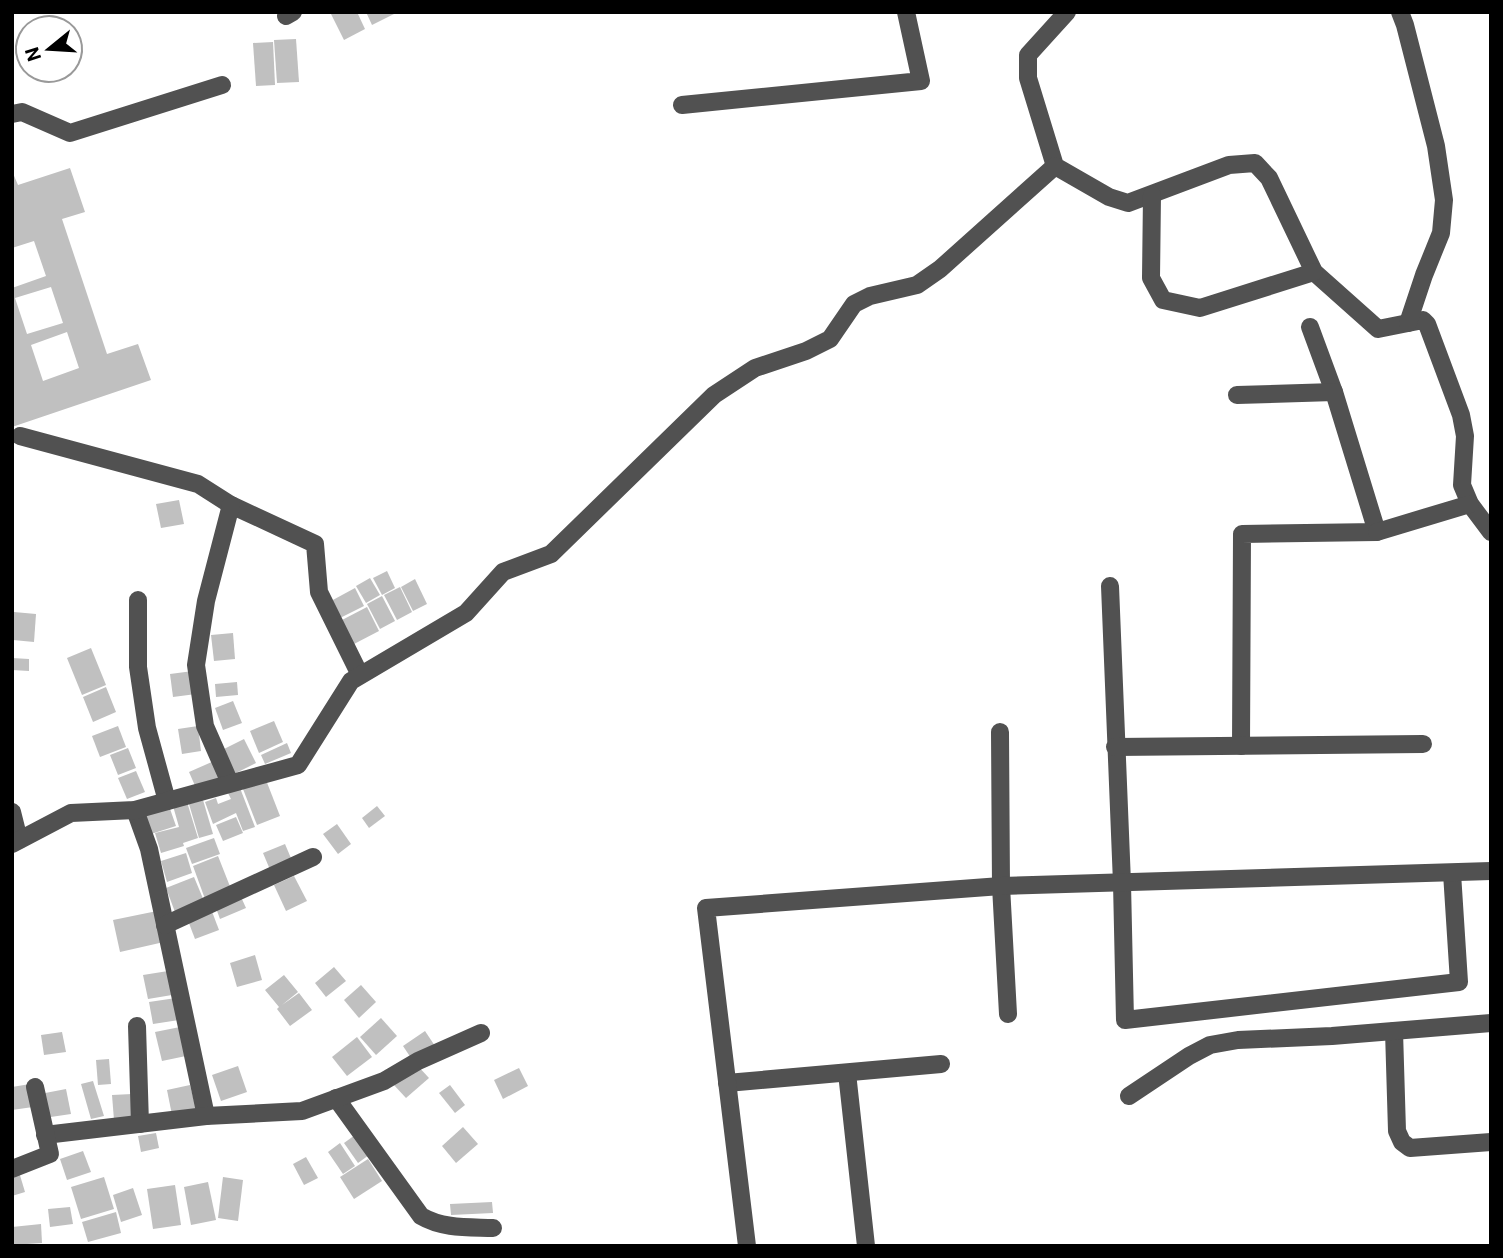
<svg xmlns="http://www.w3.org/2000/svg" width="1503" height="1258" font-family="Roboto,sans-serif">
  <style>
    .building { fill: #c0c0c0; fill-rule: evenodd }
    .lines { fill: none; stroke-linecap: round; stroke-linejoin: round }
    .minor { stroke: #515151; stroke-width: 18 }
  </style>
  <rect width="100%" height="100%" fill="#fff"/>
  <!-- building -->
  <g class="building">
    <polygon points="330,12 357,12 365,29 344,40"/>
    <polygon points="366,12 393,12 394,14 372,25"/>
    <polygon points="296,39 299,82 277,83 274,40"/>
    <polygon points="273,42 275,85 256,86 253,43"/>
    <path d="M70,168L85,212L62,219L107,354L138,344L151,380L12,427V288L46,276L34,241L12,248V171L18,185ZM51,287L63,323L27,334L15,298ZM67,332L79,368L43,381L31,345Z"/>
    <polygon points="179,500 184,524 161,528 156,504"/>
    <polygon points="387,571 395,588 382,595 373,578"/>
    <polygon points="370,578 380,595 366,603 356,586"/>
    <polygon points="415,579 427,604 413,611 401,587"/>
    <polygon points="400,587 412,612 397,620 384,595"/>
    <polygon points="355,588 364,606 340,618 331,601"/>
    <polygon points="382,596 395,621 380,629 367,604"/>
    <polygon points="367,607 379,631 354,644 342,620"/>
    <polygon points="14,612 36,614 34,642 13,640"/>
    <polygon points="233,633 235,659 214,661 211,635"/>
    <polygon points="91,648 106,685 82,695 67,658"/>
    <polygon points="12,658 29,659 29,671 12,670"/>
    <polygon points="193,671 196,694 173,697 170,674"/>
    <polygon points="237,682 238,695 216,697 215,684"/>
    <polygon points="106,687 116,712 93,722 83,697"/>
    <polygon points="233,701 242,723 223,730 215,708"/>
    <polygon points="274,721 283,742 259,753 250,731"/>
    <polygon points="118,726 126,747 100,757 92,736"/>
    <polygon points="198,726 201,751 182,754 178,729"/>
    <polygon points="244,739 256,763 232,775 220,751"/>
    <polygon points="287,743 291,753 265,764 261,755"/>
    <polygon points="128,748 136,768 118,775 110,755"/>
    <polygon points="214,761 221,778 196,788 189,772"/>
    <polygon points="136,771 145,792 127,799 118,778"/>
    <polygon points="266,780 280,816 257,825 243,789"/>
    <polygon points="240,788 255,827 243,831 236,813 213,824 205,802 216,798 218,804 231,799 228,793"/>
    <polygon points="203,800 213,834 199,838 189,804"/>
    <polygon points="187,802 198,838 183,843 184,846 161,853 155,833 179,827 173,806"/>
    <polygon points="169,806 176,826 151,834 144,814"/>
    <polygon points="377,806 385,816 369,828 362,818"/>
    <polygon points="236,817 243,833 223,841 216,825"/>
    <polygon points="337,824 351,844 338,854 323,834"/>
    <polygon points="214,838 220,854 192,864 186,848"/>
    <polygon points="285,844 293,863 271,872 263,853"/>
    <polygon points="186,853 192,873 167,882 161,861"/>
    <polygon points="218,856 231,889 205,899 193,866"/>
    <polygon points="294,876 307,901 286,911 274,885"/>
    <polygon points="194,877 204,901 175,912 166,888"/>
    <polygon points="241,897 246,908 220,919 216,908"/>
    <polygon points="211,909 219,930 195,939 187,918"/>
    <polygon points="157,911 164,942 120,952 113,920"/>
    <polygon points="255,955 262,980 237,987 230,963"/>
    <polygon points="334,967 346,981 326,997 315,983"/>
    <polygon points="168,971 172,995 148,999 143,975"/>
    <polygon points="284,975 298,992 282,1005 299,993 312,1010 290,1026 277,1009 279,1007 265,990"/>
    <polygon points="361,985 376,1002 359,1018 344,1000"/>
    <polygon points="176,998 179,1020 153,1024 149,1002"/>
    <polygon points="381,1018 397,1036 376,1055 360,1037"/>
    <polygon points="180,1027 186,1056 162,1061 155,1032"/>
    <polygon points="425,1031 435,1046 413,1061 403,1046"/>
    <polygon points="62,1032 66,1052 44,1055 41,1035"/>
    <polygon points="357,1037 372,1057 347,1076 332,1057"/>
    <polygon points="109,1059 111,1084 98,1085 96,1060"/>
    <polygon points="416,1064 429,1078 406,1098 393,1084"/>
    <polygon points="238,1066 247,1092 221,1101 212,1075"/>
    <polygon points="519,1068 528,1086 503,1099 494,1080"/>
    <polygon points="93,1081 104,1116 91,1119 81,1084"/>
    <polygon points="30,1084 33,1107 12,1110 12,1087"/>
    <polygon points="190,1085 196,1109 172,1115 167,1090"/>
    <polygon points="450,1085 465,1105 455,1113 439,1093"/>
    <polygon points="66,1089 71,1114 44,1118 40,1094"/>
    <polygon points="132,1094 134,1119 114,1120 112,1095"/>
    <polygon points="463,1127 478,1144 456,1163 442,1146"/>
    <polygon points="156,1133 159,1148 141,1152 138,1136"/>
    <polygon points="355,1135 369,1155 358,1163 344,1143"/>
    <polygon points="340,1143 355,1166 343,1174 328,1152"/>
    <polygon points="83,1151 91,1172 67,1180 60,1159"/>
    <polygon points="306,1157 318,1178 304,1185 293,1164"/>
    <polygon points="368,1159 382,1181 354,1199 340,1177"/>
    <polygon points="19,1172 25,1192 12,1196 12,1174"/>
    <polygon points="104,1177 114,1209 81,1219 71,1187"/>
    <polygon points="223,1177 243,1180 238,1221 218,1218"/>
    <polygon points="208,1182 216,1220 191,1225 184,1187"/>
    <polygon points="175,1185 181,1225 153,1229 147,1189"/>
    <polygon points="133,1188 142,1215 121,1222 113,1195"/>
    <polygon points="492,1202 493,1213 451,1215 450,1204"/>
    <polygon points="70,1207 73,1224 50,1227 48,1209"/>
    <polygon points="116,1212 121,1233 88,1242 82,1222"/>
    <polygon points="41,1224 42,1243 12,1245 12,1227"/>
  </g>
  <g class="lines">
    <!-- minor -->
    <g class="minor">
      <polyline points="1067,12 1028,55 1028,78 1055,166 1109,197 1128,203 1229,165 1255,163 1269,178 1314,272 1378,329 1423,320 1427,324 1461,415 1465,436 1462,485 1470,504 1491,532"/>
      <polyline points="1400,12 1405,25 1436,146 1444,200 1441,233 1424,275 1408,323"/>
      <polyline points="286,16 293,12"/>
      <polyline points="682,105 921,81 906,12"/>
      <polyline points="12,114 22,112 70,133 222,85"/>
      <polyline points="1152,195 1151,278 1163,300 1200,308 1314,272"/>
      <polyline points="1310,327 1334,392"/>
      <polyline points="1237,395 1334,392 1377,532 1242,534 1241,746"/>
      <polyline points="20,436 198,484 231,505 315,544 319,592 360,675"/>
      <polyline points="1377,532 1470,504"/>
      <polyline points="1110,586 1122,883 1125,1020 1459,982 1452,873"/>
      <polyline points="138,600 138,667 147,728 167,801"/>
      <polyline points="1000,732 1001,886 1008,1014"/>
      <polyline points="1115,747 1423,744"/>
      <polyline points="230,783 205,726 196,665 206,601 231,505"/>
      <polyline points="135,810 149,849 206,1116"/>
      <polyline points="12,812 19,840"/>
      <polyline points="12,844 71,813 135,810 298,765 351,681 466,613 503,572 551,554 714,395 755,368 806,351 830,339 854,304 870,296 917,285 940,269 1055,166"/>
      <polyline points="165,925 313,857"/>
      <polyline points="137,1026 140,1124"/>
      <polyline points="1394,1031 1397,1131 1402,1142 1410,1148 1491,1142"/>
      <polyline points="847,1073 866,1246"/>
      <polyline points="727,1083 941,1064"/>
      <polyline points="1129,1096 1189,1056 1210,1045 1238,1040 1332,1036 1491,1023"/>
      <path d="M336,1098L421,1216C443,1229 469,1227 493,1228"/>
      <polyline points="45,1135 206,1116 302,1111 384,1081 418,1061 481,1033"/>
      <polyline points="12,1169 50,1154 35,1087"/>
      <polyline points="747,1246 706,908 1001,886 1491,871"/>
    </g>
  </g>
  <!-- border -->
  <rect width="1503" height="1258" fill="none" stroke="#000000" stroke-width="28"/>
  <!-- north arrow -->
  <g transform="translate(49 49) rotate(252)"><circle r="33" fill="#ffffff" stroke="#999999" stroke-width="2"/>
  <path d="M0-5L12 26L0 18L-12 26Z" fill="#000000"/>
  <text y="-10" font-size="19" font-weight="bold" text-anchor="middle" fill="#000000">N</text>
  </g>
</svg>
